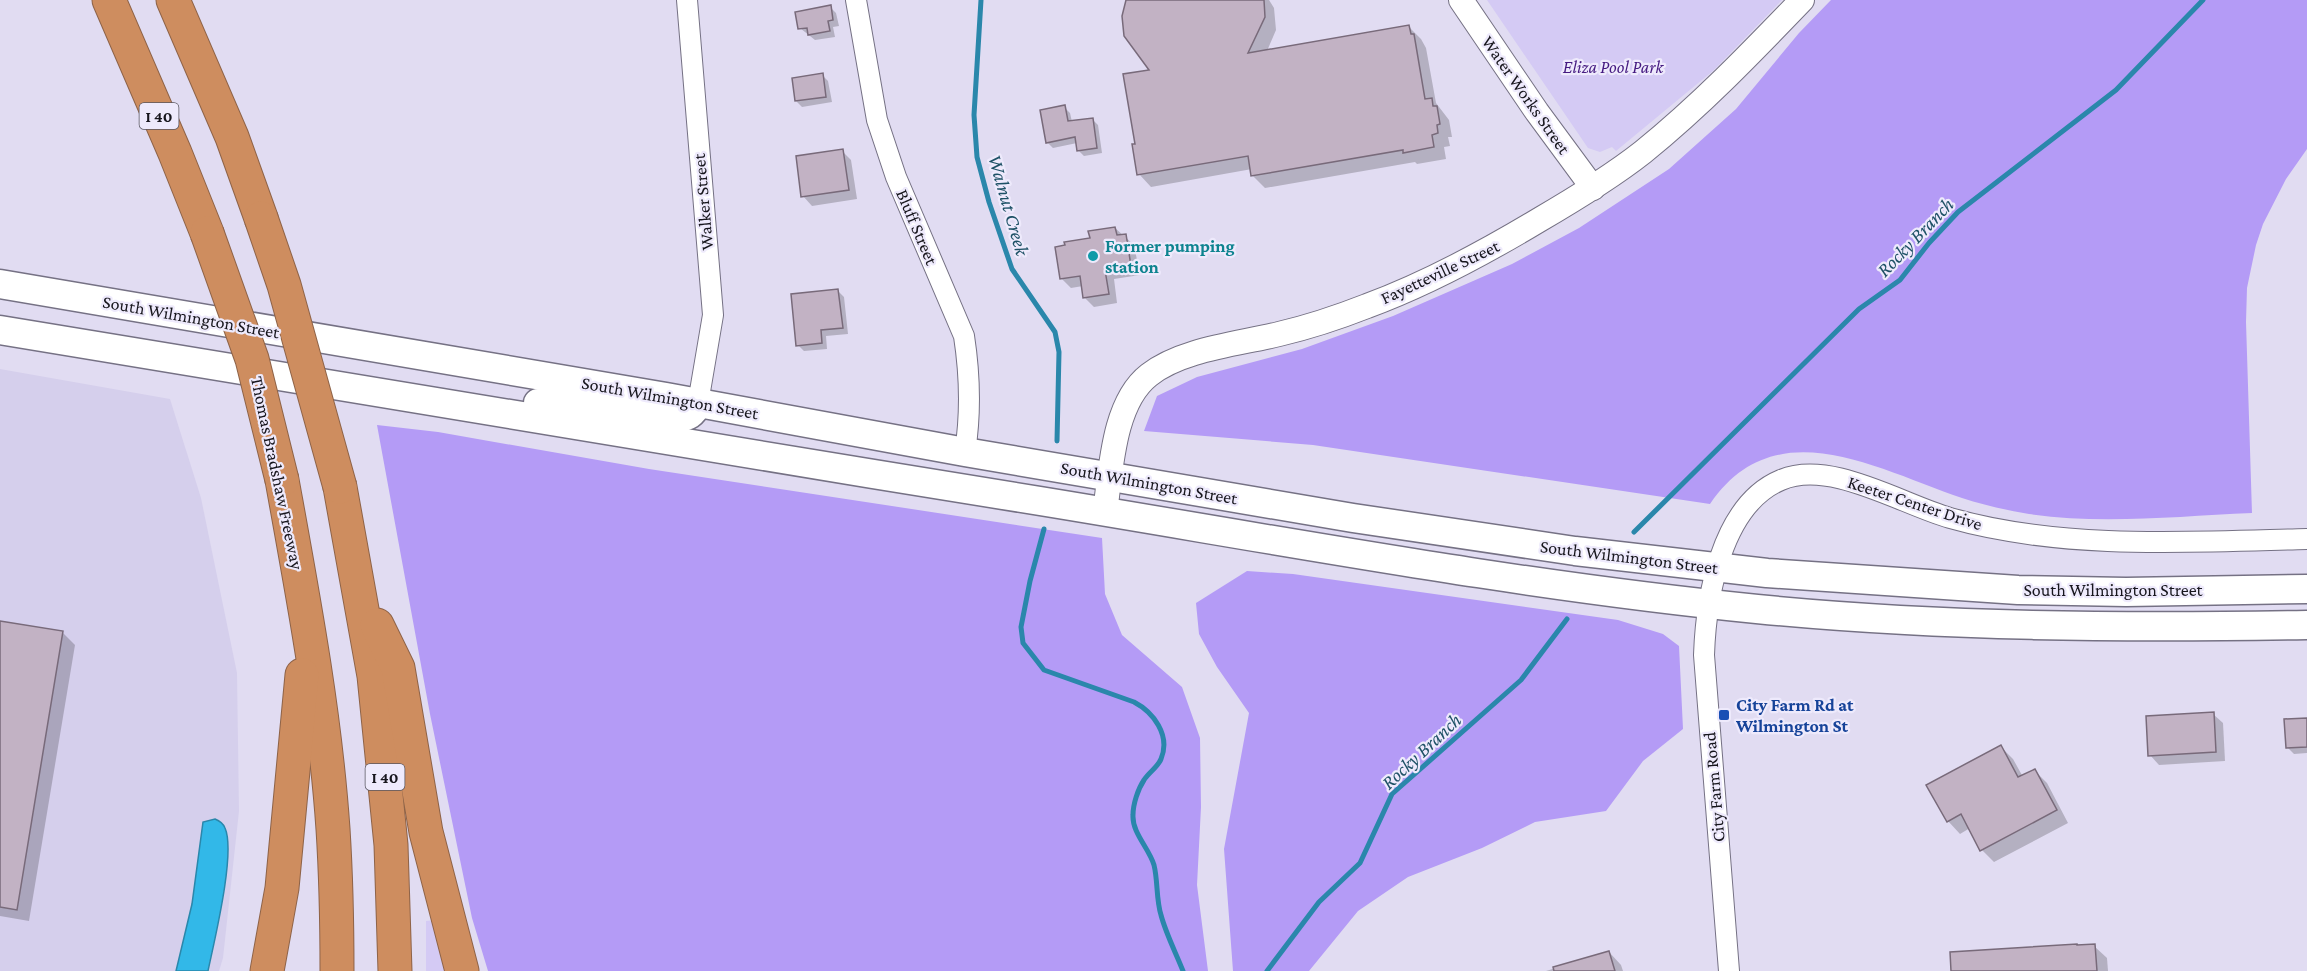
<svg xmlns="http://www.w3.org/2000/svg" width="2307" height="971" font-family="'Crimson Pro',serif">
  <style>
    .built { fill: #d5cfec }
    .green { fill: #d4caf4 }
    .forest { fill: #b49bf6 }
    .water { fill: #32b8e8; stroke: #2a87ab; stroke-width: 1.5 }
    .shadow { fill: #0003 }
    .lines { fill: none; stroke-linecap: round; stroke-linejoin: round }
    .stream { stroke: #2a87ab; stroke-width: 5 }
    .building { fill: #c2b2c4; stroke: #786a7a; stroke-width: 1.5 }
    .minor-casing { stroke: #757184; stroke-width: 22 }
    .tertiary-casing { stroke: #757184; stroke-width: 26 }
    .secondary-casing { stroke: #757184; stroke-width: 31 }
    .motorway-casing { stroke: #8e6348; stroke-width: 35 }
    .minor { stroke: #fff; stroke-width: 20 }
    .tertiary { stroke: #fff; stroke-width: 24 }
    .secondary { stroke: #fff; stroke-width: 28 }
    .motorway { stroke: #ce8d5f; stroke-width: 33 }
    .motorway-bridge-casing { stroke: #8e6348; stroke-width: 35; stroke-linecap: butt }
    .motorway-bridge { stroke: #ce8d5f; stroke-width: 33 }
    .culture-dot { fill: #0f9aa8; stroke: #eeeafc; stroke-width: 2 }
    .transit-dot { fill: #1a4fb4; stroke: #eeeafc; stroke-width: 2 }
    .labels { text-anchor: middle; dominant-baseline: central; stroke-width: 4.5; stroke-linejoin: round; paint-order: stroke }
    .shield { fill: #eeeafc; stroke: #585660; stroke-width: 1.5 }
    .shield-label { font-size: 16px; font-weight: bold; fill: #17161d }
    .park-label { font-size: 18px; font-style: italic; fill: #451a81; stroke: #eeeafc }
    .street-label { font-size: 18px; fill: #17161d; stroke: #eeeafc }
    .culture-label { font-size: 18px; font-weight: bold; fill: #0d838f; stroke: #eeeafc; text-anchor: start }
    .transit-label { font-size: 18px; font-weight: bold; fill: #164399; stroke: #eeeafc; text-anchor: start }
    .water-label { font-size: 20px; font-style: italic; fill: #1e5166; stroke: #eeeafc }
  </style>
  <rect width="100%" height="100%" fill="#e1dcf2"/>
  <!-- built -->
  <polygon class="built" points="0,369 170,399 201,498 237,673 239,811 223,958 219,971 0,971"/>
  <!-- green -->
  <g class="green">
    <polygon points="1487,0 1782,0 1714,70 1616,151 1612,147 1600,152 1588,148"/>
    <polygon points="436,920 450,971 426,971 426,921"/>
  </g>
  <!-- forest -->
  <g class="forest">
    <path d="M1831,0H2307V149L2286,179L2263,224L2256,245L2247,288L2246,322L2252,513C2178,516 2102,525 2029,514C2006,510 1983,505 1962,498C1878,470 1775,408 1710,504L1313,445L1144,431L1157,396L1197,377L1302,349L1393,316L1512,264L1579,228L1669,169L1736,109L1799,33Z"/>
    <polygon points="377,425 438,432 649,469 1102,538 1105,594 1122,635 1182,687 1200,738 1201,807 1197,885 1208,971 488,971 472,918 430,714"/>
    <polygon points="1247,571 1293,574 1618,620 1663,634 1679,646 1683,729 1643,761 1606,811 1535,822 1482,848 1408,877 1358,911 1309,971 1233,971 1224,849 1249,713 1217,667 1199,634 1196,603"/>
  </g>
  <!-- water -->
  <path class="water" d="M215,819C220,821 223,823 225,828C236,853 214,942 208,971H176L192,904L203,822Z"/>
  <!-- shadow -->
  <g class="shadow">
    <polygon points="1128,0 1269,0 1274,8 1276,30 1267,51 1409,27 1421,39 1426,48 1436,103 1449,120 1452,137 1448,137 1450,146 1444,147 1446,159 1417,164 1415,162 1265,188 1253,176 1252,169 1151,187 1139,174 1137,145 1152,71"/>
    <polygon points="830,7 836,13 839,26 833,27 835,37 815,40 800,28"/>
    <polygon points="822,75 828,81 832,102 802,107 796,101"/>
    <polygon points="1064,107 1070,113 1072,122 1092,119 1098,125 1102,153 1084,156 1078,150 1077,143 1053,148 1047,142"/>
    <polygon points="842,151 851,160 857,199 812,206 803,196"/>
    <polygon points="1115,228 1134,245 1140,275 1114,279 1117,303 1094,307 1085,298 1083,286 1071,288 1061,278 1091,239"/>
    <polygon points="838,291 844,297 848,334 826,336 827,349 804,351 798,345"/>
    <polygon points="0,622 63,633 75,645 29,921 0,916"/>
    <polygon points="2213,714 2223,723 2225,761 2159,765 2150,755"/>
    <polygon points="2307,719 2307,753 2294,754 2288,748"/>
    <polygon points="2001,747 2013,759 2023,777 2035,771 2047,783 2068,823 1994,862 1982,850 1970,828 1960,834 1948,821"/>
    <polygon points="2094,946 2107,958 2108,971 1953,971"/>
    <polygon points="1609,952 1621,965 1623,971 1546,971"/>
  </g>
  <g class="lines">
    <!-- stream -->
    <g class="stream">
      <polyline points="981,0 974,115 977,157 989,202 1012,269 1055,332 1059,352 1057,441"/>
      <path d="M1044,529L1030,581L1021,627L1023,643L1044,670L1134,702C1153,712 1171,735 1161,759C1158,767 1149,772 1144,780C1138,789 1133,804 1133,815C1132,833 1149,848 1154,865C1158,881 1156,899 1161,915C1166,934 1176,953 1183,971"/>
      <polyline points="1634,532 1859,309 1900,280 1929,243 1958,212 2116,90 2203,0"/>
      <polyline points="1267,971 1319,902 1360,863 1392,794 1521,680 1567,619"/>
    </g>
  </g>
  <!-- building -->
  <g class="building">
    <polygon points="1126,0 1264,0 1265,17 1248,53 1409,25 1411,34 1414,34 1425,99 1432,98 1433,106 1437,106 1440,124 1437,125 1438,133 1432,135 1434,147 1403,153 1403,150 1251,176 1248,156 1137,175 1132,144 1135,144 1123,74 1149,70 1124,36 1122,16"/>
    <polygon points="831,5 833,20 828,21 830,31 808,35 807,28 798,29 795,12"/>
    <polygon points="823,73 826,97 795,101 792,78"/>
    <polygon points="1065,105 1068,121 1093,118 1097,148 1077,151 1075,137 1046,143 1040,110"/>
    <polygon points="843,149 849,190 801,197 796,156"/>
    <polygon points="1115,227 1117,235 1126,234 1131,266 1105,270 1109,294 1083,298 1080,276 1060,279 1055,247 1065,245 1064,242 1090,238 1088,231"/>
    <polygon points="838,289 843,328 821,330 822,343 796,346 791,294"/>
    <polygon points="0,621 63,631 17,910 0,907"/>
    <polygon points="2214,712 2216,752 2148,756 2146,716"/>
    <polygon points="2307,718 2307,747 2286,748 2284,719"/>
    <polygon points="2001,745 2018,777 2035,769 2057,810 1980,851 1961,814 1947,822 1926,785"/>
    <polygon points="2077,944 2077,945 2095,944 2097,971 1951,971 1950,952"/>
    <polygon points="1609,951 1615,971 1554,971 1553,967"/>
  </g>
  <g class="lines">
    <!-- minor casing -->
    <g class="minor-casing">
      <g id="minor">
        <polyline points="687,0 713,315 698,403"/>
        <path d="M856,0L877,120L896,177L964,336C970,375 971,413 965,452"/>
        <path d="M1729,971L1704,655C1706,598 1721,505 1781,480C1830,459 1901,504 1950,518C2062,550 2191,542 2307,539"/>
      </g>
    </g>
    <!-- tertiary casing -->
    <g class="tertiary-casing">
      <g id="tertiary">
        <polyline points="1461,0 1537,112 1593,188"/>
        <path d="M1105,512C1111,470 1113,403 1149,375C1182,349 1239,344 1279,334C1309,327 1339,317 1367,306C1427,284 1484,253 1539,220C1575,199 1610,178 1643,152C1700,106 1751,53 1802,0"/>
      </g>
    </g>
    <!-- secondary casing -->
    <g class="secondary-casing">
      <g id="secondary">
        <polyline points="0,284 666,397 965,452 1353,518 1575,551 1767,573 2018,590 2126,592 2307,589"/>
        <path d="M0,330C346,388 693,445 1040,501C1279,540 1516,585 1757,609C1940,627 2124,628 2307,625"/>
        <path d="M538,403H565L676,418C688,417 693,414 698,403"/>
      </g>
    </g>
    <!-- motorway casing -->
    <g class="motorway-casing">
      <g id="motorway">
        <polyline points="109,0 175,153 207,233"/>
        <polyline points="173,0 232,137 261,218"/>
        <path d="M282,480C303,596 325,712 333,829C336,876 337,924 337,971"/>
        <polyline points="340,487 374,676 391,845 395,971"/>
        <polyline points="377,625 398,668 426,832 462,971"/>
        <polyline points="267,971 282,888 302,675"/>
      </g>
    </g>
    <!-- minor -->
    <use href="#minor" class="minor"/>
    <!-- tertiary -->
    <use href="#tertiary" class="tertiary"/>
    <!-- secondary -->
    <use href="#secondary" class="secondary"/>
    <!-- motorway -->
    <use href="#motorway" class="motorway"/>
    <!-- motorway-bridge casing -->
    <g class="motorway-bridge-casing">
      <g id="motorway-bridge">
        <polyline points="261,218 284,285 340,487"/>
        <polyline points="207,233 252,359 282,480"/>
      </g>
    </g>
    <!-- motorway-bridge -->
    <use href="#motorway-bridge" class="motorway-bridge"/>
  </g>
  <!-- markers -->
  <circle class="culture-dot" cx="1093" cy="256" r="6"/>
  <rect class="transit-dot" x="1718" y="709" width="12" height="12" rx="3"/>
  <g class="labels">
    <!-- shield labels -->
    <g class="shield">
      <rect x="139.5" y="103" width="39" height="26" rx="4.5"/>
      <rect x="365.5" y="764" width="39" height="26" rx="4.5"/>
    </g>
    <g class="shield-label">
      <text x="159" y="116">I 40</text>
      <text x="385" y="777">I 40</text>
    </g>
    <!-- park labels -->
    <g class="park-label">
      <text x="1613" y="67">Eliza Pool Park</text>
    </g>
    <!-- street labels -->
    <g class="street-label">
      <text transform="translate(1526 95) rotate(55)">Water Works Street</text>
      <text transform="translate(703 202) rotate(-95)">Walker Street</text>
      <text transform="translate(917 227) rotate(67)">Bluff Street</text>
      <text transform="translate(1440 272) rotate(-25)">Fayetteville Street</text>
      <text transform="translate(191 317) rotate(10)">South Wilmington Street</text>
      <text transform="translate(670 398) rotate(10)">South Wilmington Street</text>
      <text transform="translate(277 473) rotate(78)">Thomas Bradshaw Freeway</text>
      <text transform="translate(1149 483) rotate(10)">South Wilmington Street</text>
      <text transform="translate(1915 503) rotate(18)">Keeter Center Drive</text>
      <text transform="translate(1629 557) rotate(7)">South Wilmington Street</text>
      <text x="2113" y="590">South Wilmington Street</text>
      <text transform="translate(1714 787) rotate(-95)">City Farm Road</text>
    </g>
    <!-- culture labels -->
    <g class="culture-label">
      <text x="1105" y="246">Former pumping<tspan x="1105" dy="21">station</tspan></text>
    </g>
    <!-- transit labels -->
    <g class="transit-label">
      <text x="1736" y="705">City Farm Rd at<tspan x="1736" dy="21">Wilmington St</tspan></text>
    </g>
    <!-- water labels -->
    <g class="water-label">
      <text transform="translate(1009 205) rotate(74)">Walnut Creek</text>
      <text transform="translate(1915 237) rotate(-46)">Rocky Branch</text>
      <text transform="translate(1421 751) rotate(-43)">Rocky Branch</text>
    </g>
  </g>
</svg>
